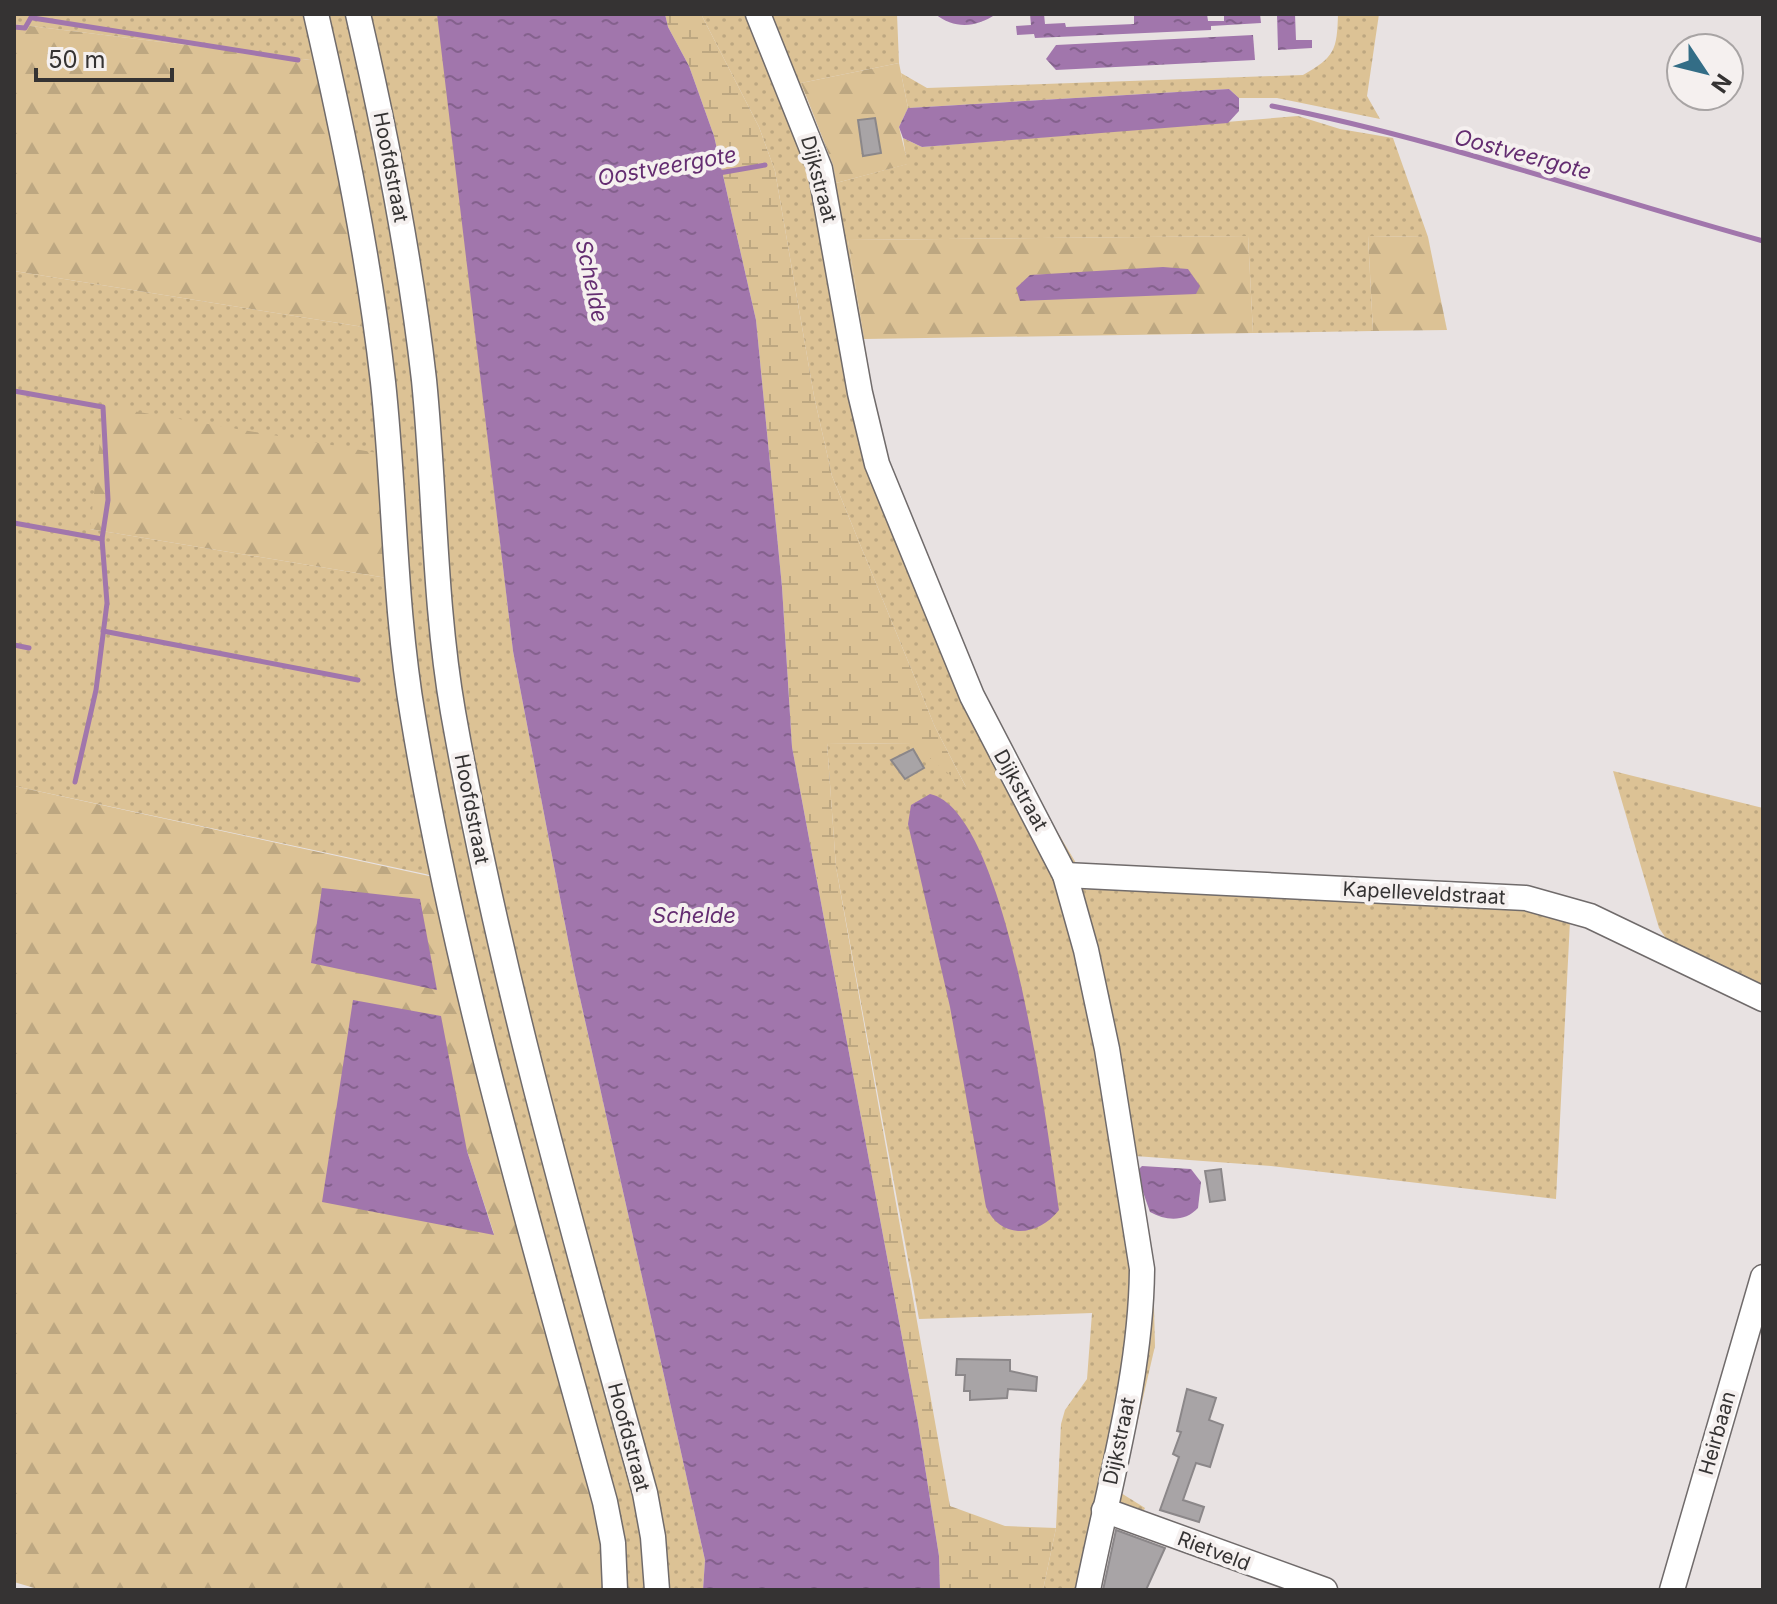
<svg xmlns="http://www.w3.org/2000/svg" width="1777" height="1604" font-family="Inter,sans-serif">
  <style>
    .grass { fill: url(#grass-dots) }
    .forest { fill: url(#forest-firs); fill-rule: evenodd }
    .wetland { fill: url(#wetland-marsh) }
    .water { fill: url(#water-ripples) }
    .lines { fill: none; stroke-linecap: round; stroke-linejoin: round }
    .stream { stroke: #a176ac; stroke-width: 5 }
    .building { fill: #a8a4a6; stroke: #8b8789; stroke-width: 2 }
    .minor-casing { stroke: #706b6b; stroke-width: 27 }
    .minor { stroke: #fff; stroke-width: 24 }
    .labels { text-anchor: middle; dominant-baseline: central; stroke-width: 8; stroke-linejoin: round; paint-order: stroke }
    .street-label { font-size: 20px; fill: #353333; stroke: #f5f0ef }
    .water-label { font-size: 22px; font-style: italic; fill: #642d71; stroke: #f5f0ef }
  </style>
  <defs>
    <pattern id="grass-dots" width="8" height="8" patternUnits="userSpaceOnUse" patternTransform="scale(2)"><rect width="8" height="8" fill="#dcc295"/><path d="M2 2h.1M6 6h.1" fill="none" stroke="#bda781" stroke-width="1.8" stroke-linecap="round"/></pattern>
    <pattern id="forest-firs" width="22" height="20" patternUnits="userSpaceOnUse" patternTransform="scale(2)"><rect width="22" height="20" fill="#dcc295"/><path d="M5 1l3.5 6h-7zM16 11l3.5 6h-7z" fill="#bda781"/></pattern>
    <pattern id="wetland-marsh" width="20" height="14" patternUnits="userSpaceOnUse" patternTransform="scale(2)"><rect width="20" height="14" fill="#dcc295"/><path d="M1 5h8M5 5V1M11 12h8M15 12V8" fill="none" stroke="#bda781"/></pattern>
    <pattern id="water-ripples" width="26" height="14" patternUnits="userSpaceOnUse" patternTransform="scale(2)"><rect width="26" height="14" fill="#a176ac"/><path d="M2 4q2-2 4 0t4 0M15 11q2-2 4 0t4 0" fill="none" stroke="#84618d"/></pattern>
  </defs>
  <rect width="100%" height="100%" fill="#e8e2e2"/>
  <!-- grass -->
  <g class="grass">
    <polygon points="14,14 316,14 327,62 14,24"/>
    <polygon points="325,14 437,14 439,22 513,651 574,971 705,1560 703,1590 624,1590 469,961 421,712"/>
    <polygon points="701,14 897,14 899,63 801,83 836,183 907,164 903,138 922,147 1298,116 1340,129 1393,138 1428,237 1368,236 1373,331 1253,333 1248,236 848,240 872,390 886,454 906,515 983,691 1046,813 1082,873 1086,890 1108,885 1520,909 1570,921 1556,1199 1271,1166 1135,1156 1153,1268 1155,1346 1121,1493 1145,1508 1140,1518 1118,1507 1086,1590 1043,1590 1056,1528 1061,1424 1065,1410 1087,1379 1092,1313 919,1319 836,867 827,743 914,744 966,787 935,727 832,476 814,396 775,171 759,127"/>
    <path d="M1338,14H1379L1367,96L1380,119L1277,98H1239L1229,89L908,108L901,73L927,88L1303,75C1335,57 1337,50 1338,14Z"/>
    <polygon points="14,271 376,329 389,455 90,529 399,580 444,878 14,786"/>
    <polygon points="1613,771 1763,808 1763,989 1672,947 1659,928"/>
  </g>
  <!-- forest -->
  <g class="forest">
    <polygon points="14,24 327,62 376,329 14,271"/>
    <polygon points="899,63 908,108 899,127 908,164 836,183 833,165 801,83"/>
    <polygon points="1248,236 1253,333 864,339 848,240"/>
    <polygon points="1368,236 1428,237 1447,330 1373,331"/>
    <polygon points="104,406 389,455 399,580 90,529"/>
    <path d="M14,786L438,878L597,1503L606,1590H41L14,1582ZM353,1000L467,1151L494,1234Z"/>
  </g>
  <!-- wetland -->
  <polygon class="wetland" points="665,14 701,14 759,127 775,171 814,396 832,476 935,727 967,789 913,744 827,743 836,867 950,1506 1005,1526 1056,1528 1043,1590 940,1590 939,1556 918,1423 792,747 782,587 756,320 714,136 689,66 668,27"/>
  <!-- water -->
  <g class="water">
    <polygon points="437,14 665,14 668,27 689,66 714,136 756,320 782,587 792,747 918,1423 939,1556 940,1590 703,1590 705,1560 574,971 513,651"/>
    <path d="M935,14H996C976,28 954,29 935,14Z"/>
    <polygon points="1030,14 1044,14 1045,24 1065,23 1066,27 1134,24 1134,14 1207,14 1208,21 1224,21 1224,14 1260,14 1261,23 1211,26 1211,30 1035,38 1034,34 1017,35 1016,26 1031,25"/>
    <polygon points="1277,14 1295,14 1296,40 1312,40 1312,48 1278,50"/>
    <polygon points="1253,35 1255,60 1056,70 1046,59 1056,45"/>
    <polygon points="1229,89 1239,98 1239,111 1228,123 922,147 903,138 899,127 908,108"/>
    <polygon points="1163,267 1188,269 1200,286 1196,294 1020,301 1016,288 1030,275"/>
    <path d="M930,794C1009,811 1048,1135 1059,1210C1038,1237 1001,1240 986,1207L950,1007L908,824L911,805Z"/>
    <polygon points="322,888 420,899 437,990 311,963"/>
    <polygon points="353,1000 441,1016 467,1151 494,1235 322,1202"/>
    <path d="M1142,1166L1191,1169L1201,1182L1198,1208C1185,1222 1166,1221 1150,1212L1136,1172Z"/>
  </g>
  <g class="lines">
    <!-- stream -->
    <g class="stream">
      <polyline points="33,18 298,60"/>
      <polyline points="14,27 25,28 33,14"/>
      <path d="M1272,106C1439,139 1599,196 1763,241"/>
      <polyline points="719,173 765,165"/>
      <polyline points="14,391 103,407 108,500 102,539 14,523"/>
      <polyline points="103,631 358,680"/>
      <polyline points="14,645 29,648"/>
      <polyline points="75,782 96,690 107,603 102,539"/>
    </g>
  </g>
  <!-- building -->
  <g class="building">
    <polygon points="875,118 881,153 863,156 858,120"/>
    <polygon points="913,749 924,768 905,779 891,760"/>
    <polygon points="1221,1169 1225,1200 1210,1202 1205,1171"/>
    <polygon points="957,1359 1010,1360 1010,1371 1037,1377 1036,1391 1008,1389 1007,1398 970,1400 970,1391 964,1391 965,1375 956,1375"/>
    <polygon points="1187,1389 1216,1398 1209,1420 1223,1425 1210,1467 1196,1463 1183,1500 1204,1507 1199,1522 1160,1510 1179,1457 1173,1454 1181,1432 1177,1431"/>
    <polygon points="1116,1530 1165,1548 1146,1590 1103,1590"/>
  </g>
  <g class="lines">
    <!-- minor casing -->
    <g class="minor-casing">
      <g id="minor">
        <path d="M316,14C344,136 369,258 383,382C395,493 394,606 413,717C457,983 534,1242 605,1502L613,1543L615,1590"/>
        <path d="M358,14C386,135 410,256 424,380C435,490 434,603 453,712C500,977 574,1234 645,1493L653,1537L657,1590"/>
        <path d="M758,14L820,169L860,393L877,464L972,696L1065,875L1086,950L1107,1049L1142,1269C1141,1377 1109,1484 1088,1590"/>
        <polyline points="1065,875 1526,898 1590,916 1763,999"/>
        <polyline points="1104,1510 1325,1590"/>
        <polyline points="1672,1590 1763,1277"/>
      </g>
    </g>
    <!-- minor -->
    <use href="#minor" class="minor"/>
  </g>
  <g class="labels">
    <!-- street labels -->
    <g class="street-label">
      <text transform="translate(391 167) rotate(79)">Hoofdstraat</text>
      <text transform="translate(819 179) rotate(75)">Dijkstraat</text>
      <text transform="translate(1021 790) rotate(61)">Dijkstraat</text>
      <text transform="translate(472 809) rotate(79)">Hoofdstraat</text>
      <text transform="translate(1424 893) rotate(3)">Kapelleveldstraat</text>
      <text transform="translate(1717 1433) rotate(-74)">Heirbaan</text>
      <text transform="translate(629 1437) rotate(75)">Hoofdstraat</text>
      <text transform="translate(1119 1441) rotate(-78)">Dijkstraat</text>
      <text transform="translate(1214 1551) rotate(21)">Rietveld</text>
    </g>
    <!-- water labels -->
    <g class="water-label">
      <text transform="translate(1523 154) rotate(15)">Oostveergote</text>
      <text transform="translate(667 166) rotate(-10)">Oostveergote</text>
      <text transform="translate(592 281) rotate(78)">Schelde</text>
      <text x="694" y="915">Schelde</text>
    </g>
  </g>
  <!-- border -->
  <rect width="1777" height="1604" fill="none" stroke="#353333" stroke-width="32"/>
  <!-- north arrow -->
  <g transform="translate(1705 72) rotate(125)"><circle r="38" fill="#f5f0ef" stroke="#a8a4a4" stroke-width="2"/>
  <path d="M0-6L14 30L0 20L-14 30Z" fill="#336d86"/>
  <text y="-12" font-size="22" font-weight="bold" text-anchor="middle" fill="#353333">N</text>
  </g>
  <!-- scale -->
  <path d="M36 68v12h136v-12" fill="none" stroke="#353333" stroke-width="4"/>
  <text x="48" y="68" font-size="24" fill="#353333" stroke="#f5f0ef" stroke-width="6" paint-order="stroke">50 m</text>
</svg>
